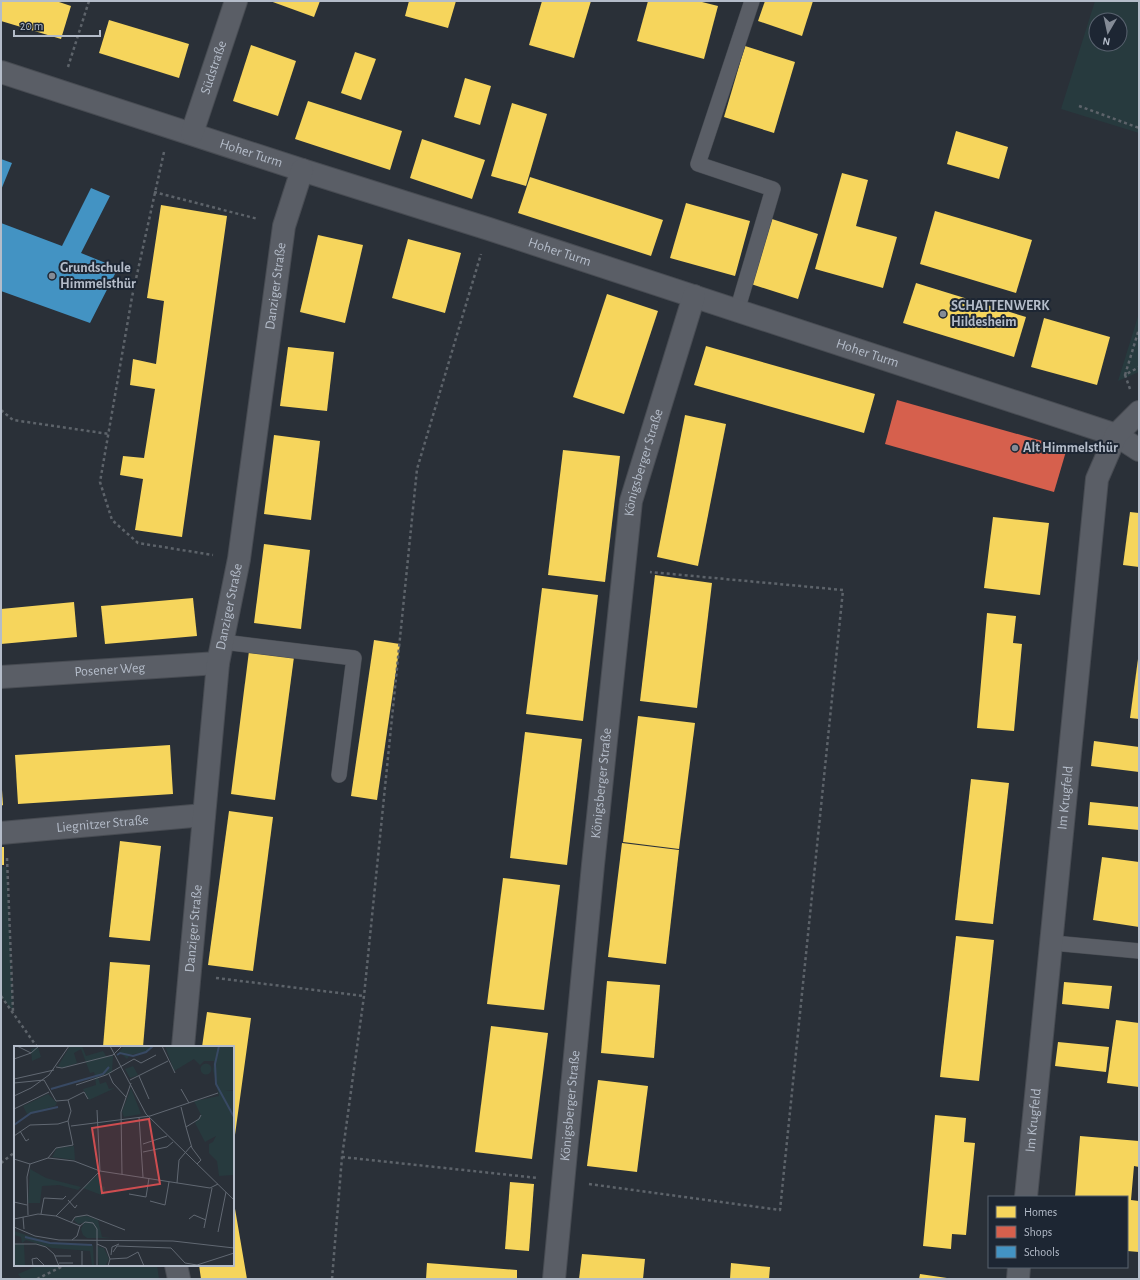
<svg xmlns="http://www.w3.org/2000/svg" width="1140" height="1280" font-family="'Alegreya Sans',sans-serif">
  <style>
    .green { fill: #273a3e; fill-rule: evenodd }
    .homes { fill: #f6d55c }
    .shops { fill: #d6604d }
    .schools { fill: #4393c3 }
    .lines { fill: none; stroke-linecap: round; stroke-linejoin: round }
    .lane-casing { stroke: #484c53; stroke-width: 16 }
    .street-casing { stroke: #484c53; stroke-width: 24 }
    .path { stroke: #5d636a; stroke-width: 2.5; stroke-dasharray: 3 3; stroke-linecap: butt }
    .lane { stroke: #5a5e66; stroke-width: 15 }
    .street { stroke: #5a5e66; stroke-width: 22 }
    .poi-dot { fill: #848b96; stroke: #1d2633; stroke-width: 1.5 }
    .labels { text-anchor: middle; dominant-baseline: central; stroke-width: 4; stroke-linejoin: round; paint-order: stroke }
    .street-label { font-size: 14px; fill: #b4bcc9; stroke: #1d2633 }
    .poi-label { font-size: 14px; font-weight: bold; fill: #b4bcc9; stroke: #1d2633; text-anchor: start }
    .inset-river { fill: none; stroke: #384963; stroke-width: 2 }
    .inset-road { fill: none; stroke: #616872; stroke-width: 1 }
    .view { fill: #ce4d50; fill-opacity: 0.15; stroke: #ce4d50; stroke-width: 2 }
    .inset-edge { fill: none; stroke: #b4bcc9; stroke-width: 2 }
  </style>
  <rect width="100%" height="100%" fill="#2a3038"/>
  <!-- green -->
  <g class="green">
    <path d="M1095,1H1139V133L1061,109ZM1096,20H1120V44H1096Z"/>
    <polygon points="1139,313 1139,372 1118,381"/>
    <polygon points="1,867 7,867 13,1011 1,996"/>
    <polygon points="39,1265 157,1265 159,1279 22,1279 18,1274"/>
  </g>
  <!-- homes -->
  <g class="homes">
    <polygon points="1,1 56,1 71,6 61,39 1,21"/>
    <polygon points="270,1 320,1 314,17"/>
    <polygon points="409,1 456,1 448,28 405,16"/>
    <polygon points="542,1 591,1 574,58 529,45"/>
    <polygon points="648,1 698,1 718,6 704,59 637,41"/>
    <polygon points="765,1 813,1 802,36 758,21"/>
    <polygon points="109,20 189,44 179,78 99,53"/>
    <polygon points="251,45 296,61 278,116 233,101"/>
    <polygon points="745,46 795,62 774,133 724,117"/>
    <polygon points="355,52 376,59 361,100 341,93"/>
    <polygon points="465,78 491,86 480,125 454,117"/>
    <polygon points="308,101 402,131 390,170 295,139"/>
    <polygon points="512,103 547,114 526,186 491,176"/>
    <polygon points="956,131 1008,147 999,179 947,164"/>
    <polygon points="422,139 485,160 472,199 410,178"/>
    <polygon points="842,173 868,180 856,226 897,237 883,288 815,269"/>
    <polygon points="530,177 663,220 651,256 518,213"/>
    <polygon points="686,203 750,221 735,276 670,258"/>
    <polygon points="161,205 227,216 182,537 135,530 143,479 120,475 123,456 144,458 155,389 130,385 133,359 156,364 164,301 147,298"/>
    <polygon points="935,211 1032,240 1016,293 920,264"/>
    <polygon points="772,219 818,234 798,299 751,284"/>
    <polygon points="318,235 363,245 345,323 300,312"/>
    <polygon points="408,239 461,253 445,313 392,298"/>
    <polygon points="916,283 1026,317 1014,357 903,323"/>
    <polygon points="607,294 658,311 624,414 573,397"/>
    <polygon points="1044,318 1110,337 1097,385 1031,367"/>
    <polygon points="706,346 875,394 864,433 694,385"/>
    <polygon points="288,347 334,352 327,411 280,406"/>
    <polygon points="685,415 726,424 698,566 657,557"/>
    <polygon points="274,435 320,441 311,520 264,514"/>
    <polygon points="563,450 620,456 605,582 548,575"/>
    <polygon points="1130,512 1139,513 1139,567 1123,565"/>
    <polygon points="993,517 1049,523 1040,595 984,588"/>
    <polygon points="264,544 310,550 301,629 254,623"/>
    <polygon points="655,575 712,583 697,708 640,701"/>
    <polygon points="542,588 598,595 583,721 526,714"/>
    <polygon points="193,598 197,636 105,644 101,606"/>
    <polygon points="74,602 77,637 1,644 1,609"/>
    <polygon points="987,613 1016,616 1013,643 1022,644 1014,731 977,728"/>
    <polygon points="374,640 400,644 377,800 351,796"/>
    <polygon points="249,651 294,657 275,800 231,794"/>
    <polygon points="1138,659 1139,659 1139,719 1130,718"/>
    <polygon points="638,716 695,723 679,849 623,842"/>
    <polygon points="525,732 582,739 567,865 510,858"/>
    <polygon points="1094,741 1139,747 1139,772 1091,766"/>
    <polygon points="170,745 173,794 18,804 15,755"/>
    <polygon points="971,779 1009,783 993,924 955,920"/>
    <polygon points="1,790 2,790 3,805 1,806"/>
    <polygon points="1090,802 1139,807 1139,830 1088,825"/>
    <polygon points="229,811 273,817 253,971 208,965"/>
    <polygon points="120,841 161,846 150,941 109,937"/>
    <polygon points="622,843 679,850 666,964 608,957"/>
    <rect x="1" y="847" width="3" height="18"/>
    <polygon points="1102,857 1139,862 1139,927 1093,920"/>
    <polygon points="503,878 560,885 544,1010 487,1004"/>
    <polygon points="956,936 994,940 979,1081 940,1077"/>
    <polygon points="110,962 150,965 143,1047 103,1047"/>
    <polygon points="607,981 660,985 654,1058 601,1053"/>
    <polygon points="1064,982 1112,986 1109,1009 1062,1004"/>
    <polygon points="207,1012 251,1018 234,1142 233,1047 202,1047"/>
    <polygon points="1116,1020 1139,1023 1139,1087 1107,1083"/>
    <polygon points="491,1026 548,1033 532,1159 475,1152"/>
    <polygon points="1058,1042 1109,1047 1106,1072 1055,1066"/>
    <polygon points="598,1080 648,1086 637,1172 587,1166"/>
    <polygon points="935,1115 966,1118 964,1142 975,1143 966,1235 952,1234 951,1249 923,1246"/>
    <polygon points="1080,1136 1139,1141 1139,1167 1134,1166 1131,1200 1139,1201 1139,1252 1127,1251 1127,1197 1075,1197"/>
    <polygon points="510,1182 534,1184 529,1251 505,1249"/>
    <polygon points="233,1197 247,1279 201,1279 199,1265 233,1265"/>
    <polygon points="582,1254 645,1259 643,1279 579,1279"/>
    <polygon points="427,1263 517,1270 517,1279 426,1279"/>
    <polygon points="731,1263 770,1267 769,1279 730,1279"/>
    <polygon points="920,1274 947,1278 947,1279 919,1279"/>
  </g>
  <!-- shops -->
  <polygon class="shops" points="897,400 1067,448 1054,492 885,444"/>
  <!-- schools -->
  <g class="schools">
    <polygon points="1,159 12,163 1,190"/>
    <polygon points="91,188 110,196 81,253 118,268 90,323 1,291 1,223 62,246"/>
  </g>
  <g class="lines">
    <!-- lane casing -->
    <g class="lane-casing">
      <g id="lane">
        <polyline points="737,311 773,189 698,164 752,1"/>
        <polyline points="223,642 354,658 339,775"/>
        <polyline points="1053,943 1139,951"/>
      </g>
    </g>
    <!-- street casing -->
    <g class="street-casing">
      <g id="street">
        <path id="s1" d="M1,72L302,170L489,229L1116,435L1139,450"/>
        <path id="s2" d="M192,133L236,1"/>
        <path id="s3" d="M1,677L218,663"/>
        <path id="s4" d="M1,833L204,815"/>
        <path id="s5" d="M183,1047L218,663L239,559L284,226L302,170"/>
        <path id="s6" d="M1026,1197L1097,479L1116,435L1139,412"/>
        <polyline points="176,1265 179,1279"/>
        <path id="s7" d="M554,1279L593,865L631,501L694,296"/>
        <polyline points="1018,1279 1019,1267"/>
      </g>
    </g>
    <!-- path -->
    <g class="path">
      <polyline points="68,67 89,1"/>
      <polyline points="1079,106 1139,128"/>
      <polyline points="164,152 132,297 100,482 112,520 138,543 213,555"/>
      <polyline points="154,192 258,219"/>
      <polyline points="1125,375 1139,329"/>
      <polyline points="1130,389 1125,375 1139,367"/>
      <polyline points="1,410 13,420 109,434"/>
      <polyline points="7,858 13,1011"/>
      <polyline points="216,978 364,996"/>
      <polyline points="1,996 37,1047"/>
      <polyline points="342,1157 538,1178"/>
      <polyline points="1,1163 15,1152"/>
      <polyline points="589,1184 780,1210 843,590 650,572"/>
      <polyline points="37,1279 65,1265"/>
      <polyline points="332,1279 342,1157 364,996 417,469 481,254"/>
    </g>
    <!-- lane -->
    <use href="#lane" class="lane"/>
    <!-- street -->
    <use href="#street" class="street"/>
  </g>
  <!-- markers -->
  <g class="poi-dot">
    <circle cx="52" cy="276" r="4"/>
    <circle cx="943" cy="314" r="4"/>
    <circle cx="1015" cy="448" r="4"/>
  </g>
  <g class="labels">
    <!-- street labels -->
    <g class="street-label">
      <text stroke="none"><textPath href="#s2" startOffset="69">Südstraße</textPath></text>
      <text stroke="none"><textPath href="#s1" startOffset="263">Hoher Turm</textPath></text>
      <text stroke="none"><textPath href="#s1" startOffset="587">Hoher Turm</textPath></text>
      <text stroke="none"><textPath href="#s5" startOffset="767">Danziger Straße</textPath></text>
      <text stroke="none"><textPath href="#s1" startOffset="911">Hoher Turm</textPath></text>
      <text stroke="none"><textPath href="#s7" startOffset="822">Königsberger Straße</textPath></text>
      <text stroke="none"><textPath href="#s5" startOffset="443">Danziger Straße</textPath></text>
      <text stroke="none"><textPath href="#s3" startOffset="109">Posener Weg</textPath></text>
      <text stroke="none"><textPath href="#s7" startOffset="498">Königsberger Straße</textPath></text>
      <text stroke="none"><textPath href="#s6" startOffset="401">Im Krugfeld</textPath></text>
      <text stroke="none"><textPath href="#s4" startOffset="102">Liegnitzer Straße</textPath></text>
      <text stroke="none"><textPath href="#s5" startOffset="119">Danziger Straße</textPath></text>
      <text stroke="none"><textPath href="#s7" startOffset="174">Königsberger Straße</textPath></text>
      <text stroke="none"><textPath href="#s6" startOffset="77">Im Krugfeld</textPath></text>
    </g>
    <!-- poi labels -->
    <g class="poi-label">
      <text x="60" y="268">Grundschule<tspan x="60" dy="16">Himmelsthür</tspan></text>
      <text x="951" y="306">SCHATTENWERK<tspan x="951" dy="16">Hildesheim</tspan></text>
      <text x="1023" y="448">Alt Himmelsthür</text>
    </g>
  </g>
  <!-- overview -->
  <g transform="translate(14 1046)">
    <rect width="220" height="220" fill="#2a3038"/>
    <path d="M56,0H68L72,10L89,5L92,10H90H99L98,26L84,31L86,38L92,36L95,43L101,42L75,54L69,43L82,39L81,30L80,26L76,27L67,3L60,7L63,17L48,22L44,20ZM110,0H140L135,5L116,9L113,13L107,7L103,9ZM151,0H220V44L210,45H220V138L219,129L205,130L203,115L195,107V98L199,96L202,90L191,96L181,77L187,69L180,55L205,50L199,24L200,15H190L186,19L180,13L160,25ZM24,1L27,11L18,15L17,3ZM186.5 23a5.5 5.5 0 1 1 11 0a5.5 5.5 0 1 1-11 0ZM119,20L124,29L116,32L111,23ZM117,42L127,68L110,71L108,66ZM34,48L43,57L41,60L13,68L9,60ZM60,100L61,114L38,111L43,102ZM16,123L32,132L67,141L64,144L45,139L28,140L26,157H14ZM86,127L85,139L91,141L90,150L69,142ZM73,170L84,174L88,191L96,192H73L69,189L67,183L70,177L64,178L60,174L62,171ZM0,185L37,197L79,199L80,220H78L76,205L38,202L12,194L8,197L7,191L0,189ZM0,198H10L11,220H0ZM83,200L90,202L95,213L91,220H85Z" fill="#273a3e"/>
    <path class="inset-river" d="M205,0L201,18L202,38L220,71M103,9L106,7L119,10L132,6L139,0M37,43L89,28L95,21M0,79L17,67L44,61M11,191L36,197L78,199"/>
    <path class="inset-road" d="M3,0L17,7M96,0L132,68L220,154M148,0L161,27M0,13L17,7L25,0M42,21L48,22L99,9L108,0M95,28L99,37L112,51M125,30L135,53M0,33L40,24M116,34L154,15M0,37L30,34L42,55L54,54L57,65L54,75L59,99L42,102L34,112M62,39L92,29L120,13L127,17L142,9M167,43L175,57M0,50L17,42L35,29L55,0M54,54L70,46L74,53M167,61L172,81L185,73L187,69M0,63L35,46M125,71L129,131M57,80L136,70L204,47M172,81L178,102L187,114L183,118M6,85L12,95L15,93M0,90L16,79L44,78L54,75M129,98L153,90M129,106L153,101L159,96M0,113L16,118L34,112L60,115L86,125L196,142L204,138M108,128L107,66L117,37M163,137L165,114L177,100M115,148L132,151L135,132M54,154L61,162L63,159M136,155L151,159L155,136M0,156L13,159M27,168L30,152L49,153L52,150M14,169L13,131L16,118M42,170L86,125L83,64M9,171L10,183M0,173L24,168L42,170L66,180L71,176L79,177L83,183V220M175,173L180,169L192,174M57,177L61,171L73,169L111,184M0,181L21,190L45,194L159,195L220,202M190,182L198,142M204,186L212,146M58,194L63,190L66,180M0,198H22L32,201L40,208L45,220M83,198L92,202L96,213M99,206L103,200L157,202L171,217L183,219L220,207M97,209L98,201L105,198M41,210H57M45,217H59M19,220L18,213L23,212L31,220M68,220V205M94,220L96,213L113,212L124,206L130,220"/>
    <path class="view" d="M135,73L146,138L88,147L78,82Z"/>
    <rect width="220" height="220" class="inset-edge"/>
  </g>
  <!-- border -->
  <rect width="1140" height="1280" fill="none" stroke="#b4bcc9" stroke-width="4"/>
  <!-- legend -->
  <rect x="988" y="1196" width="140" height="72" fill="#1d2633" stroke="#59626f"/>
  <rect x="996" y="1206" width="20" height="12" fill="#f6d55c" stroke="#59626f"/>
  <text x="1024" y="1216" font-size="12" fill="#b4bcc9">Homes</text>
  <rect x="996" y="1226" width="20" height="12" fill="#d6604d" stroke="#59626f"/>
  <text x="1024" y="1236" font-size="12" fill="#b4bcc9">Shops</text>
  <rect x="996" y="1246" width="20" height="12" fill="#4393c3" stroke="#59626f"/>
  <text x="1024" y="1256" font-size="12" fill="#b4bcc9">Schools</text>
  <!-- north arrow -->
  <g transform="translate(1108 32) rotate(189)"><circle r="19" fill="#1d2633" stroke="#59626f"/>
  <path d="M0-3L7 15L0 10L-7 15Z" fill="#848b96"/>
  <text y="-6" font-size="11" font-weight="bold" text-anchor="middle" fill="#b4bcc9">N</text>
  </g>
  <!-- scale -->
  <path d="M14 30v6h86v-6" fill="none" stroke="#b4bcc9" stroke-width="2"/>
  <text x="20" y="30" font-size="12" fill="#b4bcc9" stroke="#1d2633" stroke-width="3" paint-order="stroke">20 m</text>
</svg>
